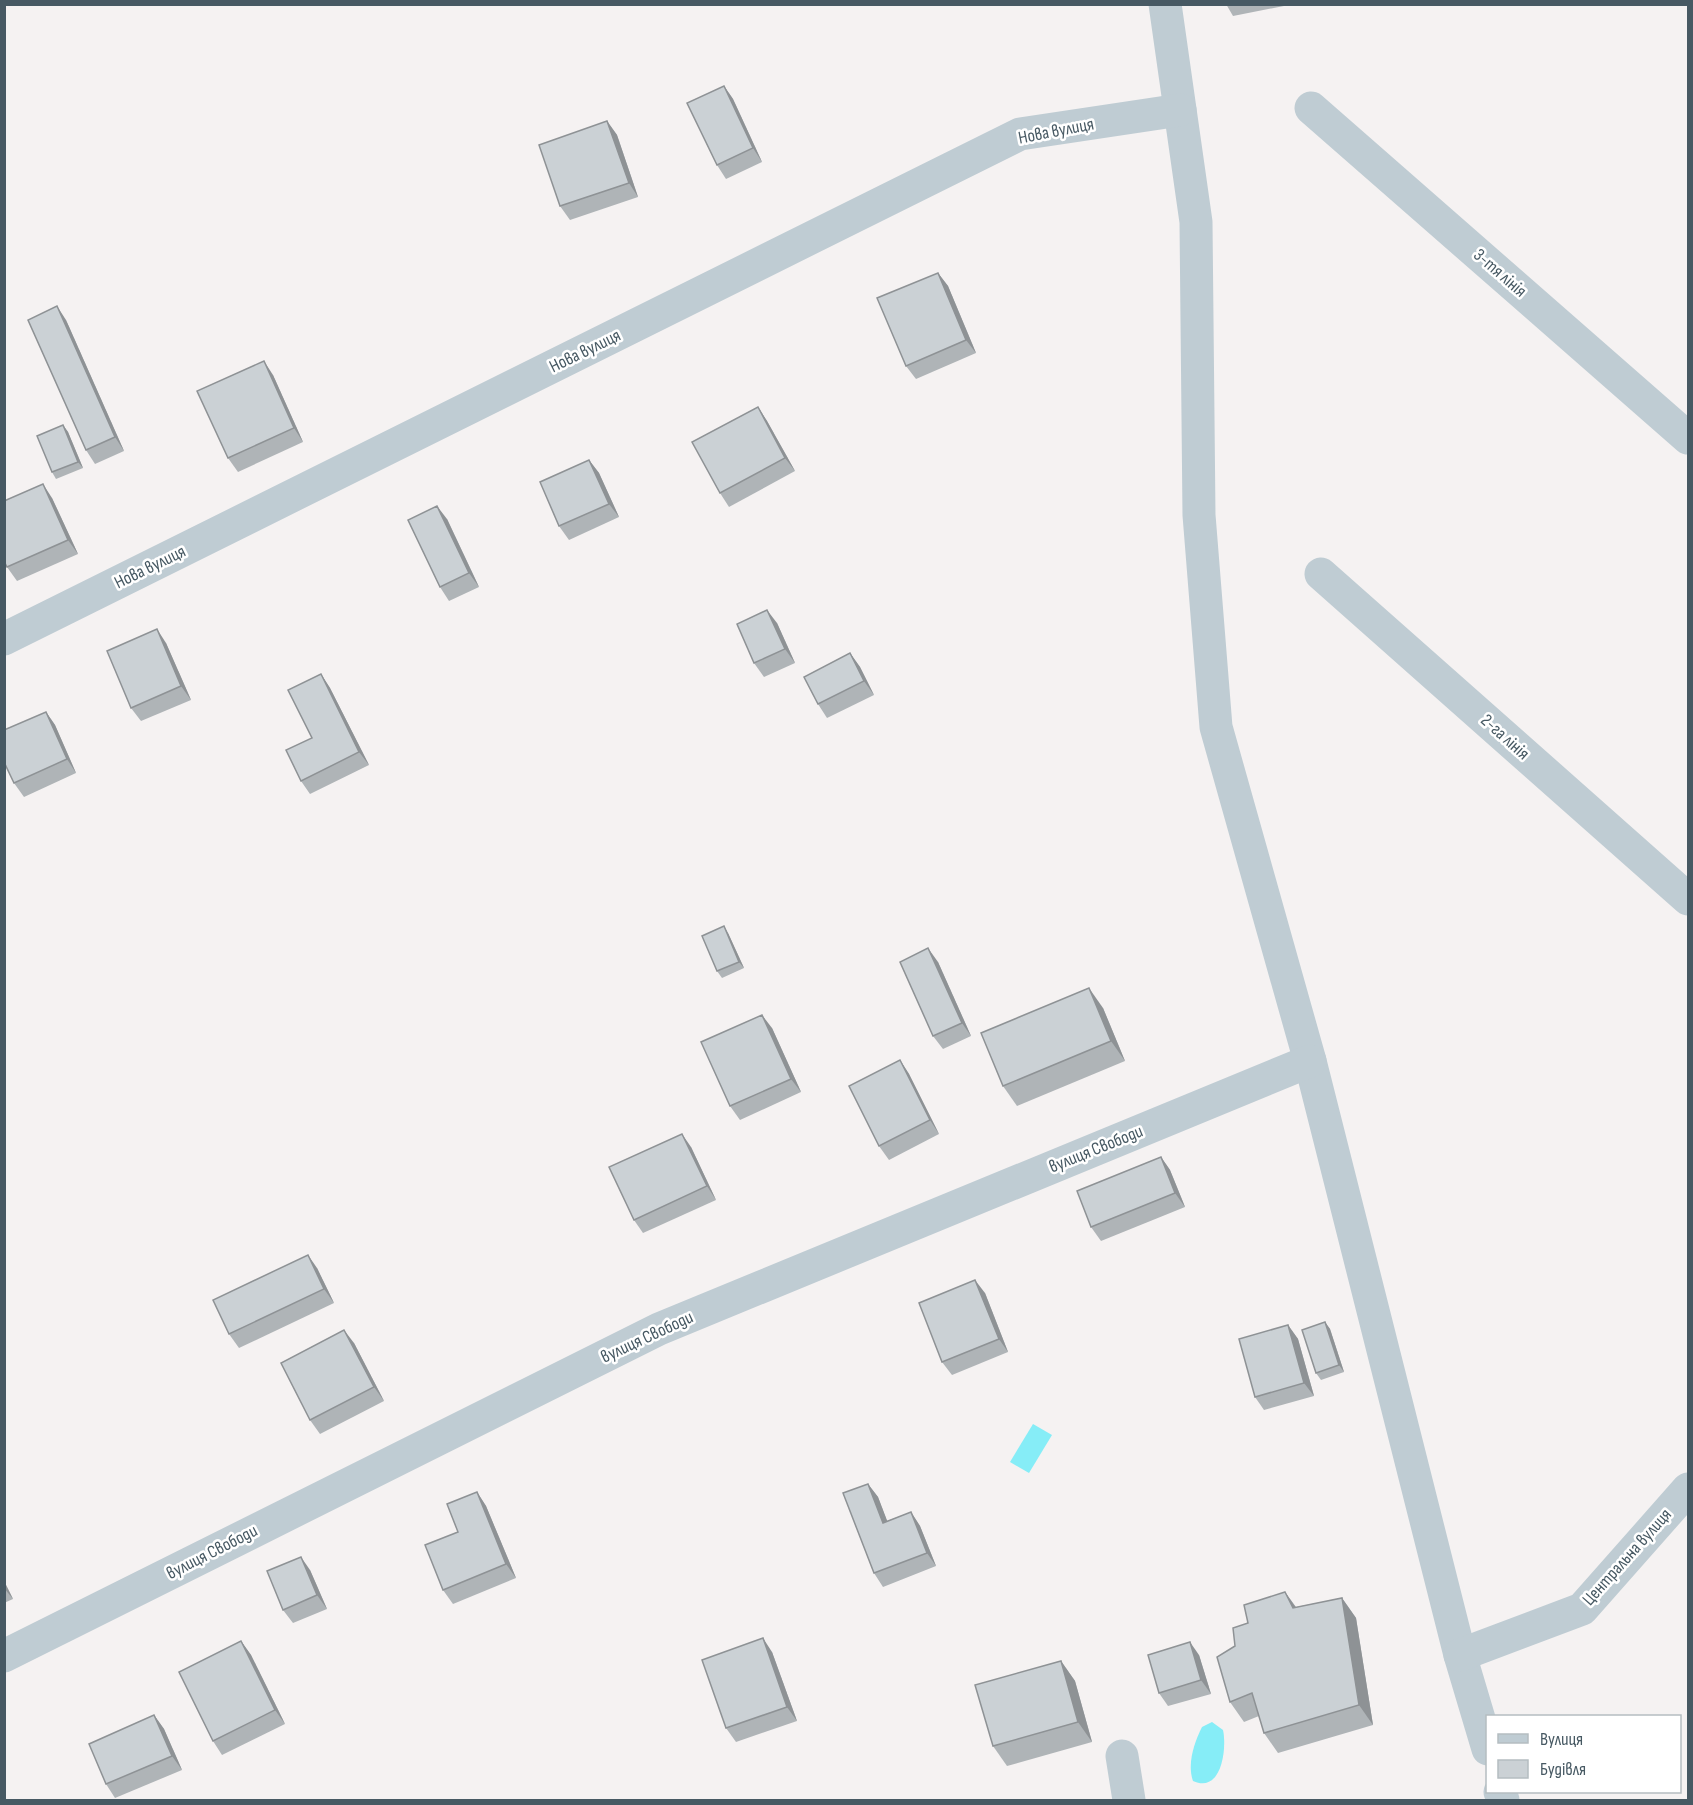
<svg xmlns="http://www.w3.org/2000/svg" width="1693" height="1805" font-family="'Sofia Sans Condensed',sans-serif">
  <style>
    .water { fill: #86edf7 }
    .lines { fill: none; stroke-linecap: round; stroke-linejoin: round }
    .minor { stroke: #bfccd3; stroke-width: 33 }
    .wall { fill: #afb4b7 }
    .shaded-wall { fill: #8e9295 }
    .building { fill: #cbd1d5; stroke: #8e9295; stroke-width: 1.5 }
    .labels { text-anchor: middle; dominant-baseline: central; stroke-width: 5; stroke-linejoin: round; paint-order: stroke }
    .street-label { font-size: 18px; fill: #475963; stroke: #fff }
  </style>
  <rect width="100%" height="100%" fill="#f5f2f2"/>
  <!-- water -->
  <g class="water">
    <polygon points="1033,1424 1052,1435 1029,1473 1010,1462"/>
    <path d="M1212,1722L1223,1730C1227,1748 1222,1794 1193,1781C1187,1764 1194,1743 1202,1727Z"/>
  </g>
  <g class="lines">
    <!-- minor -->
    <g class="minor">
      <polyline points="1165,4 1196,222 1199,515 1216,727 1310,1061 1460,1655 1488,1749"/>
      <polyline points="1311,108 1688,438"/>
      <polyline points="1321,574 1688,899"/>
      <polyline points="4,639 1020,134 1180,110"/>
      <polyline points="1460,1655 1582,1609 1688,1489"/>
      <polyline points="4,1656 659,1329 1310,1061"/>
      <polyline points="1122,1756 1129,1800"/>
      <polyline points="1500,1792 1503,1800"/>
    </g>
  </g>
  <!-- wall -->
  <g class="wall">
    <polygon points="1226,4 1283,4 1284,6 1233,16"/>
    <polygon points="724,86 733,99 762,162 726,179 717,165"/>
    <polygon points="607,121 617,135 638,197 570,220 560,206"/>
    <polygon points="938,273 948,286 976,353 916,379 906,366"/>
    <polygon points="66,320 124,451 95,464 86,450"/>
    <polygon points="273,375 303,442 238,472 228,458"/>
    <polygon points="758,407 767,421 795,471 729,507 720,493"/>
    <polygon points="63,425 68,432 83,468 56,479 52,472"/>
    <polygon points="589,460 599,473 619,517 569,540 559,526"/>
    <polygon points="52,498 78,554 17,581 7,567"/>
    <polygon points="447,519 479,587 449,601 440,587"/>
    <polygon points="777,623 795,663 764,677 754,663"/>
    <polygon points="166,643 191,700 141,721 131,708"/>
    <polygon points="850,653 860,667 874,695 827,718 818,704"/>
    <polygon points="321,674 330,688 369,765 310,794 301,781 312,738"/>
    <polygon points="46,712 55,725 76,773 24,797 14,783"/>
    <polygon points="728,933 744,968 722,978 717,971"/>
    <polygon points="938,962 971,1036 943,1049 933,1036"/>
    <polygon points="1103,1008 1125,1061 1017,1106 1003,1086"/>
    <polygon points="772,1028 801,1092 740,1120 730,1106"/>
    <polygon points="900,1060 909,1074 939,1134 889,1160 879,1146"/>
    <polygon points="691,1147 716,1200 643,1233 634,1220"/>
    <polygon points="1161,1157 1170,1170 1185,1207 1101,1241 1091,1227"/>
    <polygon points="317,1268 334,1303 239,1348 229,1334"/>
    <polygon points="985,1293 1008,1352 952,1375 942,1362"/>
    <polygon points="1325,1322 1330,1329 1344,1372 1321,1380 1316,1373"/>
    <polygon points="1288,1325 1298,1339 1314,1396 1264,1410 1255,1397"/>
    <polygon points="354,1343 384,1401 320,1434 310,1420"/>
    <polygon points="868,1484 878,1497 887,1521 911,1512 920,1526 936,1566 883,1587 874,1573"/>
    <polygon points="477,1492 486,1506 516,1578 453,1604 443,1590 458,1532"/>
    <polygon points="310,1570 327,1609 293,1623 283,1610"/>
    <polygon points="4,1581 13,1599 4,1603"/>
    <polygon points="1285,1592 1296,1607 1342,1598 1356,1618 1373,1725 1278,1753 1264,1733 1259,1716 1244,1722 1230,1702 1235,1646 1248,1623"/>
    <polygon points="241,1641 251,1655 285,1724 222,1755 213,1741"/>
    <polygon points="772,1652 797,1721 736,1742 726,1728"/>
    <polygon points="1199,1655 1211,1694 1168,1706 1159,1693"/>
    <polygon points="1061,1661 1075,1681 1092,1742 1007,1766 993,1746"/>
    <polygon points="154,1715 164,1729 182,1770 115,1798 106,1784"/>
  </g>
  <!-- shaded-wall -->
  <g class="shaded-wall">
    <polygon points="724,86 733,99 762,162 753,148"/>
    <polygon points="607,121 617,135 638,197 629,183"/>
    <polygon points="938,273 948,286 976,353 966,340"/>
    <polygon points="57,306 66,320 124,451 115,437"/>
    <polygon points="264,361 273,375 303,442 294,428"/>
    <polygon points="758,407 767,421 795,471 785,458"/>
    <polygon points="63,425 68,432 83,468 78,462"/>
    <polygon points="589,460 599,473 619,517 609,504"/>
    <polygon points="43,484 52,498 78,554 68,540"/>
    <polygon points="437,506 447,519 479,587 469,573"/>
    <polygon points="767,610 777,623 795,663 785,649"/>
    <polygon points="157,629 166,643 191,700 181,686"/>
    <polygon points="850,653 860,667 874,695 864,681"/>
    <polygon points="321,674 330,688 369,765 359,752"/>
    <polygon points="46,712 55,725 76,773 67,759"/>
    <polygon points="724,926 728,933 744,968 739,962"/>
    <polygon points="928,948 938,962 971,1036 962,1023"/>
    <polygon points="1089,988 1103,1008 1125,1061 1111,1041"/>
    <polygon points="762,1015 772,1028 801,1092 791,1079"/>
    <polygon points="900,1060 909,1074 939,1134 930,1120"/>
    <polygon points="682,1134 691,1147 716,1200 707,1186"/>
    <polygon points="1161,1157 1170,1170 1185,1207 1175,1193"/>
    <polygon points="308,1255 317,1268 334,1303 324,1289"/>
    <polygon points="975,1280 985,1293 1008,1352 999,1339"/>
    <polygon points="1325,1322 1330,1329 1344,1372 1339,1365"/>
    <polygon points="1288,1325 1298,1339 1314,1396 1304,1383"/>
    <polygon points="344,1330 354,1343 384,1401 374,1387"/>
    <polygon points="868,1484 878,1497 893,1536 883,1523"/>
    <polygon points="477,1492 486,1506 516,1578 506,1564"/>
    <polygon points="911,1512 920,1526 936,1566 927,1553"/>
    <polygon points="301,1557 310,1570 327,1609 317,1595"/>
    <polygon points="4,1581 13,1599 4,1588"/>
    <polygon points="1285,1592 1299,1612 1293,1608"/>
    <polygon points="1342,1598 1356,1618 1373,1725 1359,1705"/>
    <polygon points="763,1638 772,1652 797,1721 787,1707"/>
    <polygon points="241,1641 251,1655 285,1724 275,1710"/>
    <polygon points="1190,1642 1199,1655 1211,1694 1201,1680"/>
    <polygon points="1061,1661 1075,1681 1092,1742 1078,1722"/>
    <polygon points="154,1715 164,1729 182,1770 172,1756"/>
  </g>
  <!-- building -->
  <g class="building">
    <polygon points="724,86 753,148 717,165 687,103"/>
    <polygon points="607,121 629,183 560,206 539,145"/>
    <polygon points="938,273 966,340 906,366 877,298"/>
    <polygon points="57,306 115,437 86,450 28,320"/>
    <polygon points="264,361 294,428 228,458 197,391"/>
    <polygon points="758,407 785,458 720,493 692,442"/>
    <polygon points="63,425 78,462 52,472 37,436"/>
    <polygon points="589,460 609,504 559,526 540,482"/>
    <polygon points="43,484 68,540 7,567 4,561 4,501"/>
    <polygon points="437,506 469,573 440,587 408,520"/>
    <polygon points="767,610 785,649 754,663 737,624"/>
    <polygon points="157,629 181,686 131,708 107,651"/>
    <polygon points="850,653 864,681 818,704 804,677"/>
    <polygon points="321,674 359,752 301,781 286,750 312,738 288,690"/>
    <polygon points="46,712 67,759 14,783 4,762 4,730"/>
    <polygon points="724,926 739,962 717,971 702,936"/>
    <polygon points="928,948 962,1023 933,1036 900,962"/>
    <polygon points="1089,988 1111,1041 1003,1086 981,1033"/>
    <polygon points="762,1015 791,1079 730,1106 701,1042"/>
    <polygon points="900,1060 930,1120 879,1146 849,1086"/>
    <polygon points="682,1134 707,1186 634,1220 609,1167"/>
    <polygon points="1161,1157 1175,1193 1091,1227 1077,1191"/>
    <polygon points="308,1255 324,1289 229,1334 213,1300"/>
    <polygon points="975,1280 999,1339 942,1362 919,1303"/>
    <polygon points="1325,1322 1339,1365 1316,1373 1302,1330"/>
    <polygon points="1288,1325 1304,1383 1255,1397 1239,1339"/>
    <polygon points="344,1330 374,1387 310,1420 281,1363"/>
    <polygon points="868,1484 883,1523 911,1512 927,1553 874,1573 843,1493"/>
    <polygon points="477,1492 506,1564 443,1590 425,1545 458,1532 447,1504"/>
    <polygon points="301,1557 317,1595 283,1610 267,1571"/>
    <polygon points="1285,1592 1293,1608 1342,1598 1359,1705 1264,1733 1252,1693 1230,1702 1217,1657 1235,1646 1233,1628 1248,1623 1244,1605"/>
    <polygon points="763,1638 787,1707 726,1728 702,1660"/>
    <polygon points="241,1641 275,1710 213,1741 179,1672"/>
    <polygon points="1190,1642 1201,1680 1159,1693 1148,1655"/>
    <polygon points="1061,1661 1078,1722 993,1746 975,1685"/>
    <polygon points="154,1715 172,1756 106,1784 89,1744"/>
  </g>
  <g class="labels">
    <!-- street labels -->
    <g class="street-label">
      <text transform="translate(1056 131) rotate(-11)">Нова вулиця</text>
      <text transform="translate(1500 273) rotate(41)">3-тя лінія</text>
      <text transform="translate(585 351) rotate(-26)">Нова вулиця</text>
      <text transform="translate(150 567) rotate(-26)">Нова вулиця</text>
      <text transform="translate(1505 737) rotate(42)">2-га лінія</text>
      <text transform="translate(1096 1149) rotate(-22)">вулиця Свободи</text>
      <text transform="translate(647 1337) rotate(-25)">вулиця Свободи</text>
      <text transform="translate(212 1552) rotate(-27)">вулиця Свободи</text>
      <text transform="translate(1627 1557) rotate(-48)">Центральна вулиця</text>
    </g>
  </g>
  <!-- border -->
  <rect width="1693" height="1805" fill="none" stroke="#475963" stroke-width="12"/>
  <!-- legend -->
  <rect x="1486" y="1715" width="195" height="78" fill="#ffffff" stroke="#b5bdc1" stroke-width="1.5"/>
  <rect x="1498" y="1734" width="30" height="9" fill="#bfccd3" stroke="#b5bdc1" stroke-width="1.5"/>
  <text x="1540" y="1745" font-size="18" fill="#475963">Вулиця</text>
  <rect x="1498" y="1760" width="30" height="18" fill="#cbd1d5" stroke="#b5bdc1" stroke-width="1.5"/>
  <text x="1540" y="1775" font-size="18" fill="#475963">Будівля</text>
</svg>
